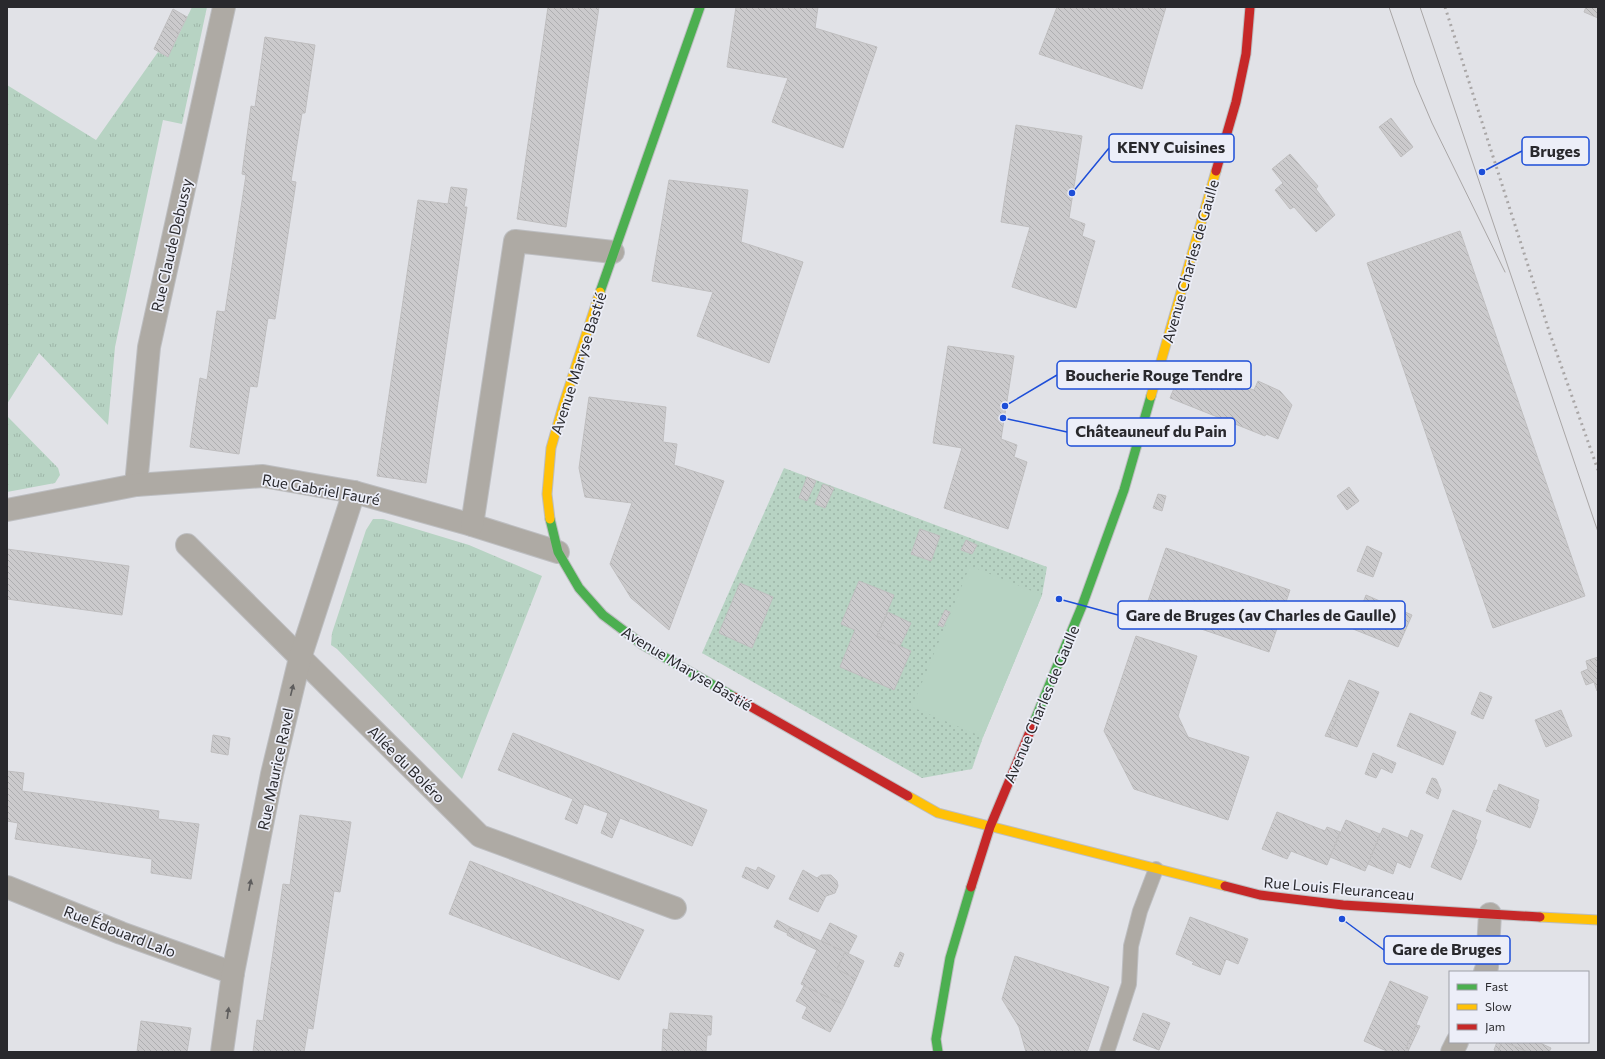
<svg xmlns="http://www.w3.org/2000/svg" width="1605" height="1059" font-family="Commissioner,sans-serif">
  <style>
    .grass { fill: url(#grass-tufts) }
    .garden { fill: url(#garden-dots) }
    .pitch { fill: #b7d3c3 }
    .building { fill: url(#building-back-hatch); stroke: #bfbebf }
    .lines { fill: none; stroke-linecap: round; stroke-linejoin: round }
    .lane-casing { stroke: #bdbec1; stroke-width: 16 }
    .street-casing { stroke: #bdbec1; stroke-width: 24 }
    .fast-casing { stroke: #bdbec1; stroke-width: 11 }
    .slow-casing { stroke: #bdbec1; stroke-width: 11 }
    .jam-casing { stroke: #bdbec1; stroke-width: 11 }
    .lane { stroke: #aeaaa4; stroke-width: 14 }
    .street { stroke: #aeaaa4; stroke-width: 22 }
    .fast { stroke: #4caf50; stroke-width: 9 }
    .slow { stroke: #ffc107; stroke-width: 9 }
    .jam { stroke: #c62828; stroke-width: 9 }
    .tram { stroke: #a9a6a6; stroke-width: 1 }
    .rail { stroke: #a9a6a6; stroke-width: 3; stroke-dasharray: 2 4; stroke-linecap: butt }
    .oneway { fill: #5e5d5d }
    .labels { text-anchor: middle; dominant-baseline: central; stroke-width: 3.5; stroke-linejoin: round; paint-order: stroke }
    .street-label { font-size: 15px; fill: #29292d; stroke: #eceef8 }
    .leader { fill: none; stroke: #1d4ed8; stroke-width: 1.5 }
    .callout-dot { fill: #1d4ed8; stroke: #eceef8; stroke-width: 1.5 }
    .callout { fill: #eceef8; stroke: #1d4ed8; stroke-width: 1.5 }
    .callout-label { font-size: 16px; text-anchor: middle; font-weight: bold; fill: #29292d }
  </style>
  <defs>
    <pattern id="grass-tufts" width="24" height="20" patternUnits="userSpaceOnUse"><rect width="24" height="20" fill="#b7d3c3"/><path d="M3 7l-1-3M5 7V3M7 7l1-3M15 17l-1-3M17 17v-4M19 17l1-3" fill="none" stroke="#9db5a8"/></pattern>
    <pattern id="garden-dots" width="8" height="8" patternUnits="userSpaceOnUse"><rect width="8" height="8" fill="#b7d3c3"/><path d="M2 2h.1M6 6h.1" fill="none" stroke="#9db5a8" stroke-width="1.8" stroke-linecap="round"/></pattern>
    <pattern id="building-back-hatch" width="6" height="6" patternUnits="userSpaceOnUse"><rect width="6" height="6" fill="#cbcacc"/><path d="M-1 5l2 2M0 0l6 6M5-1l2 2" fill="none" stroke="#aeaeb0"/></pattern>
  </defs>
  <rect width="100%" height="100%" fill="#e1e2e7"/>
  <!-- grass -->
  <g class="grass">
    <polygon points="192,7 207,7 182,124 163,120 115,347 108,425 39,353 7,404 7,85 96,140 158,52 168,57"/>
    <polygon points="7,416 58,468 60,475 55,483 7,492"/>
    <polygon points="373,519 383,519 469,545 542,576 462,779 337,649 331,645 332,633 366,530"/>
  </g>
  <!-- garden -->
  <polygon class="garden" points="784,468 1047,567 1042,595 983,737 972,769 922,778 702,653"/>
  <!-- pitch -->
  <polygon class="pitch" points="970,566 1042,595 983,737 912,707"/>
  <!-- building -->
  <g class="building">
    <polygon points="548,7 599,7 566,227 517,219"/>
    <polygon points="736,7 818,7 815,28 877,47 843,148 772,122 788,78 727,67"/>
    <polygon points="1057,7 1166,7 1142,89 1039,54"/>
    <polygon points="1586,7 1598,7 1598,18 1584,12"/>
    <polygon points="173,9 187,17 179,33 165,26"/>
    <polygon points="165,26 179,33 168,57 154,49"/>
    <polygon points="265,37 315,45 305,113 302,113 291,181 296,182 275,319 268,318 257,387 250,386 239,454 190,447 200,378 207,380 217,311 225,312 246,175 242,174 251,106 255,107"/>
    <polygon points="1391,118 1413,147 1401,157 1379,127"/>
    <polygon points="1016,125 1082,136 1069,218 1085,224 1082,236 1095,241 1076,308 1012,287 1030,227 1001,222"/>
    <polygon points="1290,154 1318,186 1316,189 1335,215 1316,232 1294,207 1290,209 1275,190 1283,183 1272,169"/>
    <polygon points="669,180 748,190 741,242 803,262 769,363 697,336 713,292 652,281"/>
    <polygon points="451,187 467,189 464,207 467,207 426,483 377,476 418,200 448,204"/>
    <polygon points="1460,231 1585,596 1493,628 1367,263"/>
    <polygon points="948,346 1014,356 1001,439 1017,445 1014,457 1027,462 1008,529 944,508 962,448 933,443"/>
    <polygon points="1182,369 1254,390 1258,381 1280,391 1292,405 1278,439 1266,434 1265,436 1170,398"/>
    <polygon points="589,397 666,407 663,442 677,444 674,465 724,481 669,630 631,598 610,564 632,503 585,497 579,468"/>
    <polygon points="807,477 816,481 807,501 799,498"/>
    <polygon points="823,484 834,488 825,508 815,504"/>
    <polygon points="1349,487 1359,501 1347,510 1337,496"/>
    <polygon points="1158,494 1166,496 1162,511 1153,508"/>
    <polygon points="920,529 940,536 931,561 911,554"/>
    <polygon points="966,540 977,545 972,554 961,550"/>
    <polygon points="1367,546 1382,553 1373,577 1357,571"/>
    <polygon points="1166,548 1290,590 1269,652 1145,610"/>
    <polygon points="7,549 129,566 122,615 7,599"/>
    <polygon points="859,581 894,595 877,636 911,651 894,690 840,667 855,630 841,624"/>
    <polygon points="740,583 773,597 752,648 719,633"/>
    <polygon points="1366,595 1412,615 1398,647 1353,629"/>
    <polygon points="945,610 950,612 943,627 938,625"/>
    <polygon points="888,612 911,623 900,646 877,636"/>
    <polygon points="1136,636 1197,656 1178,716 1188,737 1249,757 1228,820 1134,789 1104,731"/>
    <polygon points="1598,657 1598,690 1597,691 1594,682 1586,685 1581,672 1588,669 1586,661"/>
    <polygon points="1349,680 1379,692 1357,747 1329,737 1338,715 1335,713"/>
    <polygon points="1480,692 1492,697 1483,719 1471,714"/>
    <polygon points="1561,710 1572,736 1546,747 1535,720"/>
    <polygon points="1335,713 1338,715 1329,737 1325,736"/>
    <polygon points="1410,713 1456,732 1443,765 1397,746"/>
    <polygon points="513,733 707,810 692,846 620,818 612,838 601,833 608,813 584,804 577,824 565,819 573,799 498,770"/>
    <polygon points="213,735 230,738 228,755 211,752"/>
    <polygon points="1373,753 1396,763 1392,773 1381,768 1376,778 1365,774"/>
    <polygon points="7,771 24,773 22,791 159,811 158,819 199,824 191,879 151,873 152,859 15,839 18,823 7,821"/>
    <polygon points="1432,778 1436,779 1441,790 1438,799 1426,793"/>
    <polygon points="1499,784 1539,800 1537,806 1538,807 1530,828 1486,811 1494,790 1497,791"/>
    <polygon points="1453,810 1481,821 1475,839 1477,840 1461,880 1431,867"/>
    <polygon points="1277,812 1325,831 1327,827 1340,832 1327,865 1291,851 1287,859 1262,849"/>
    <polygon points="300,815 351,822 340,892 334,891 313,1029 308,1028 304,1052 253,1052 257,1020 263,1021 283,884 290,885"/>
    <polygon points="1346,820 1380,834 1365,871 1330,857"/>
    <polygon points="1383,828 1408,838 1411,830 1423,835 1410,868 1397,862 1393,874 1368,864"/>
    <polygon points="470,861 644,930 619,980 449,914"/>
    <polygon points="746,867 756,871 758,867 775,876 768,889 742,877"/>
    <polygon points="803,870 817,878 821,875 831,875 837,881 838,886 835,893 826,896 818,912 789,899"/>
    <polygon points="1190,917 1248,939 1238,964 1226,959 1220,975 1192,964 1194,962 1176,954"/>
    <polygon points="777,920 790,927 787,933 774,927"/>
    <polygon points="830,923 857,936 848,954 821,941"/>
    <polygon points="790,927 804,933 800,942 787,935"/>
    <polygon points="804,933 845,952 837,969 856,979 844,1005 801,984 817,950 800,942"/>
    <polygon points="845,952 864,961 856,979 837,969"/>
    <polygon points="900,952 904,954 899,967 894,966"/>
    <polygon points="1015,956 1109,987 1087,1052 1026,1052 1019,1027 1002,999"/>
    <polygon points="1390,981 1428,997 1406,1048 1409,1049 1408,1052 1389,1052 1364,1041"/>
    <polygon points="804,986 844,1005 830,1032 802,1018 807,1007 796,1001"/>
    <polygon points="670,1013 712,1016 711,1035 707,1035 706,1051 662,1052 663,1029 668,1030"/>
    <polygon points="1143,1013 1170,1023 1159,1050 1133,1040"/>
    <polygon points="141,1021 191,1028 187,1052 137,1052"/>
    <polygon points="1416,1025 1420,1026 1409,1049 1406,1048"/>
    <polygon points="1497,1042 1502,1042 1498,1052 1494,1050"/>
    <polygon points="1502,1042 1505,1042 1528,1052 1498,1052"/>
    <polygon points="1505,1042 1538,1042 1551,1048 1549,1052 1528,1052"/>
  </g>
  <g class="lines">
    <!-- lane casing -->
    <g class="lane-casing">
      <polyline id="lane" points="1107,1052 1129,984 1131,946 1140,911 1156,869"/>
    </g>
    <!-- street casing -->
    <g class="street-casing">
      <g id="street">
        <polyline points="136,485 149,347 224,7"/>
        <polyline points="7,510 136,485 263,476 354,492 472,525 558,552"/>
        <polyline points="472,525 515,241 613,252"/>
        <polyline points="187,545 480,836 675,908"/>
        <polyline points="7,887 121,933 233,973"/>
        <polyline points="1485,972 1487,967 1490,914"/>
        <polyline points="222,1052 233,973 272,774 300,658 354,492"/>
        <polyline points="1452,1052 1457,1042"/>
      </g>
    </g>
    <!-- fast casing -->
    <g class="fast-casing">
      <g id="fast">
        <polyline points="600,292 700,7"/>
        <polyline points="550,519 558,552 579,588 603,615 643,645 734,697"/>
        <polyline points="1034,722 1082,606 1124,490 1151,396"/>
        <polyline points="938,1052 936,1039 950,958 971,887"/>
      </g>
    </g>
    <!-- slow casing -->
    <g class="slow-casing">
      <g id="slow">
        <polyline points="1151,396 1216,171"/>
        <polyline points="550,519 547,494 551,448 563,406 600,292"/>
        <polyline points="908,796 938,813 1225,886"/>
        <polyline points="1540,917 1598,920"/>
      </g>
    </g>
    <!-- jam casing -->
    <g class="jam-casing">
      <g id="jam">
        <polyline points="1216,171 1236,102 1246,54 1250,7"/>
        <polyline points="734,697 908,796"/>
        <polyline points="1225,886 1260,895 1343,905 1540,917"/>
        <polyline points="971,887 990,827 1034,722"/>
      </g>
    </g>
    <!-- lane -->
    <use href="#lane" class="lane"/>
    <!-- street -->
    <use href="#street" class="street"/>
    <!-- fast -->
    <use href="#fast" class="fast"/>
    <!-- slow -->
    <use href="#slow" class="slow"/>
    <!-- jam -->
    <use href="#jam" class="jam"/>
    <!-- tram -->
    <g class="tram">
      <polyline points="1389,7 1415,83 1432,123 1505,272"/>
      <polyline points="1420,7 1598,532"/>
    </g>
    <!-- rail -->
    <polyline class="rail" points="1445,7 1550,334 1598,470"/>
  </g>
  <!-- one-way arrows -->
  <defs><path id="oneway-solid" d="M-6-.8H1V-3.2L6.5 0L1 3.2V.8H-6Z"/></defs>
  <g class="oneway">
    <use href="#oneway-solid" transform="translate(292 690) rotate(-76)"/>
    <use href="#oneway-solid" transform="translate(250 885) rotate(-79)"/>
    <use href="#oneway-solid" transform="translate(228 1013) rotate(-82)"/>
  </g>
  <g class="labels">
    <!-- street labels -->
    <g class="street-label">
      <text transform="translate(171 245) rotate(-77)">Rue Claude Debussy</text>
      <text transform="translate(1190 261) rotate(-74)">Avenue Charles de Gaulle</text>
      <text transform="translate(578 363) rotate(-72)">Avenue Maryse Bastié</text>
      <text transform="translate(321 489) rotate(10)">Rue Gabriel Fauré</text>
      <text transform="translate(687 668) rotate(31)">Avenue Maryse Bastié</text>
      <text transform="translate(1041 704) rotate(-67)">Avenue Charles de Gaulle</text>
      <text transform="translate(407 764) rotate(45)">Allée du Boléro</text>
      <text transform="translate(275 769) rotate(-78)">Rue Maurice Ravel</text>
      <text transform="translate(1339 888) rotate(5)">Rue Louis Fleuranceau</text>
      <text transform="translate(120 931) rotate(21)">Rue Édouard Lalo</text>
    </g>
  </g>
  <!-- callouts -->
  <path class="leader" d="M1072 193L1109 148M1482 172L1522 151M1005 406L1057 375M1003 418L1067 432M1059 599L1118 615M1342 919L1384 950"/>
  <g class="callout-dot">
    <circle cx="1072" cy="193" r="4"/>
    <circle cx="1482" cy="172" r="4"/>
    <circle cx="1005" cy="406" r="4"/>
    <circle cx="1003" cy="418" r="4"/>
    <circle cx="1059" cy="599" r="4"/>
    <circle cx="1342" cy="919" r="4"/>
  </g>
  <g class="callout">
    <rect x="1109" y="134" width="125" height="28" rx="4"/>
    <rect x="1522" y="137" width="67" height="28" rx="4"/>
    <rect x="1057" y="361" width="194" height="28" rx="4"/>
    <rect x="1067" y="418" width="168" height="28" rx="4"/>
    <rect x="1118" y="601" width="287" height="28" rx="4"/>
    <rect x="1384" y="936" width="126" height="28" rx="4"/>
  </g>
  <g class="callout-label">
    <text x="1171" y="153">KENY Cuisines</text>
    <text x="1555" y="157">Bruges</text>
    <text x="1154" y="381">Boucherie Rouge Tendre</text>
    <text x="1151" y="437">Châteauneuf du Pain</text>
    <text x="1261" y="621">Gare de Bruges (av Charles de Gaulle)</text>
    <text x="1447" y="955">Gare de Bruges</text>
  </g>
  <!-- border -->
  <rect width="1605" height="1059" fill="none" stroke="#29292d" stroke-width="16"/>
  <!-- legend -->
  <rect x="1449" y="971" width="140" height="72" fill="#eceef8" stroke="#9e9fa7"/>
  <rect x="1457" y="984" width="20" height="6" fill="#4caf50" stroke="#9e9fa7"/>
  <text x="1485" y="991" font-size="12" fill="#29292d">Fast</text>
  <rect x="1457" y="1004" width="20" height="6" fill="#ffc107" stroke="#9e9fa7"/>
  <text x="1485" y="1011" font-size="12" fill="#29292d">Slow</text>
  <rect x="1457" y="1024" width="20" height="6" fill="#c62828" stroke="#9e9fa7"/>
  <text x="1485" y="1031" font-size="12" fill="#29292d">Jam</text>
</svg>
